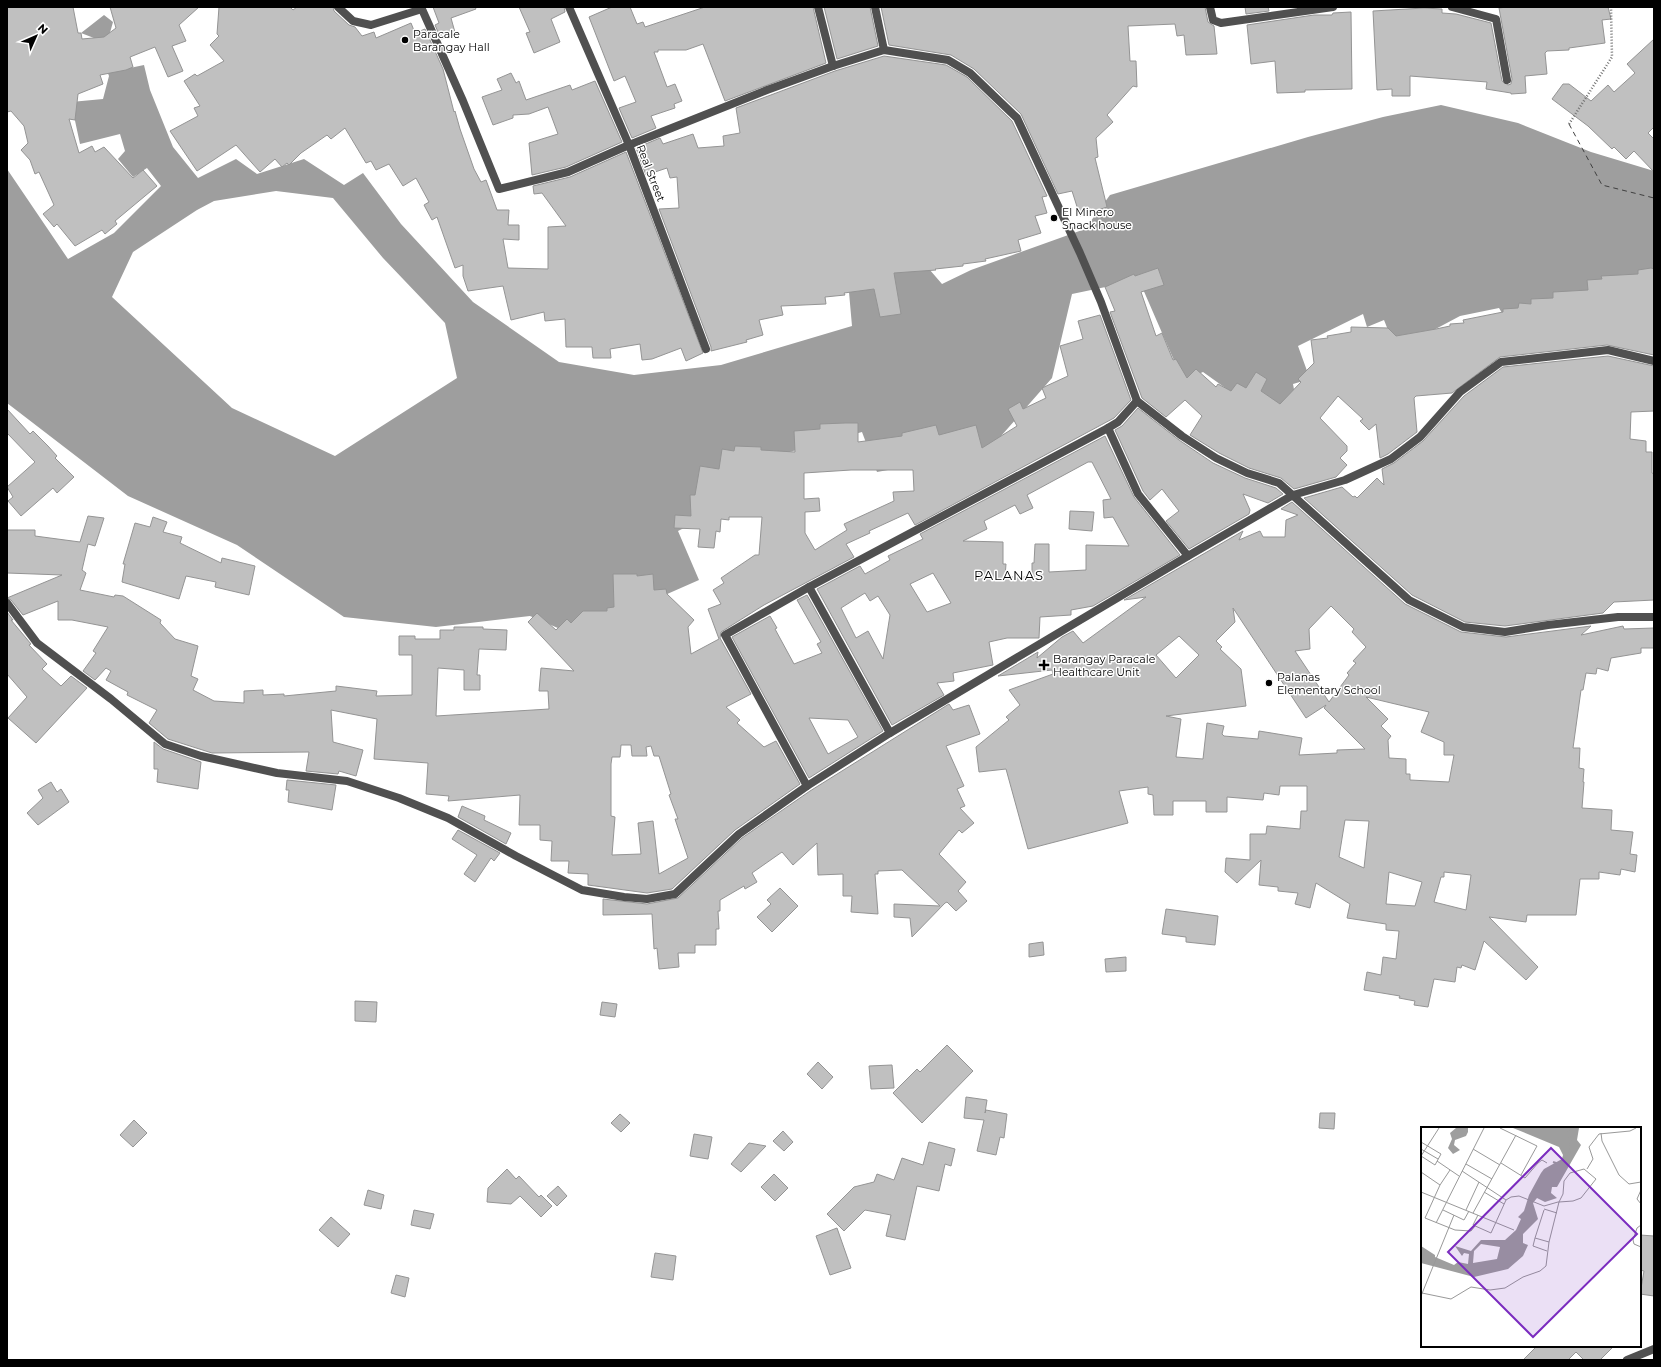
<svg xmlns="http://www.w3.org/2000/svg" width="1661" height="1367" font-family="Montserrat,sans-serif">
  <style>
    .water { fill: #9e9e9e; fill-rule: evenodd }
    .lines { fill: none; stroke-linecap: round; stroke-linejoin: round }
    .ferry { stroke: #3f3f3f; stroke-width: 1; stroke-dasharray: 5 4; stroke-linecap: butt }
    .building { fill: #c0c0c0; stroke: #949494; fill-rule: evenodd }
    .path { stroke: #727272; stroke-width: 2.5; stroke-dasharray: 1 2; stroke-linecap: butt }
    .street { stroke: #505050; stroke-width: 8 }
    .poi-dot { fill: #000; stroke: #fff; stroke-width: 1.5 }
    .labels { text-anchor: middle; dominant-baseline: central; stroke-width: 3; stroke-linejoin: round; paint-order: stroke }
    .poi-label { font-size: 11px; fill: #000; stroke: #fff; text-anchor: start }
    .street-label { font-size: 11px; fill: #000; stroke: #fff }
    .quarter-label { font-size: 13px; letter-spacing: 1px; fill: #000; stroke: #fff }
    .inset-river { fill: none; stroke: #9e9e9e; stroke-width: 2 }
    .inset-road { fill: none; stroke: #999; stroke-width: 1 }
    .view { fill: #7b2cbf; fill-opacity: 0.15; stroke: #7b2cbf; stroke-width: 2 }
    .inset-edge { fill: none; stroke: #000; stroke-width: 2 }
  </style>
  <rect width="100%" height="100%" fill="#fff"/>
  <!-- water -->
  <path class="water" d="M104,15L113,22L108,40L125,69L144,65L150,90L173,147L198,178L236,159L257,174L304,159L344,185L363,173L401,224L473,302L559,362L634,375L721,365L852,326L848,281L923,262L942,284L971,270L1085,229L1110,195L1308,137L1383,117L1441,105L1518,123L1591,152L1654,171V275L1505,318L1499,308L1460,316L1396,350L1384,320L1367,327L1363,314L1298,346L1310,379L1293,384L1304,444L1203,372L1183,381L1139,280L1072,294L1052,378L987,452L877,472L862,432L764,459L702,519L678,531L699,580L574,635L530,616L436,627L344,617L237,545L128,496L7,403V169L68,259L114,233L161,186L147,168L133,177L118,159L125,151L120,134L80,144L71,102L103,99L109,76L94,38L81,33ZM276,191L333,198L383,258L445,323L457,378L335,456L232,408L112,297L133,252L197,210L214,201Z"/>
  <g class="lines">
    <!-- ferry -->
    <polyline class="ferry" points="1569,124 1602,185 1654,198"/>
  </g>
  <!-- building -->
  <g class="building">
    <polygon points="7,7 73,7 78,33 81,33 82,39 104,37 116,28 110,7 199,7 179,25 186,41 172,46 183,71 168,77 155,47 130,57 133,67 126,70 100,75 103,84 78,94 75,120 69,119 79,153 92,146 95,152 104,147 133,178 143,170 157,186 115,221 117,224 105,234 102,230 75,246 57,224 54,227 43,214 54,205 39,172 35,174 30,160 21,150 28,143 24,126 11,111 7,112"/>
    <polygon points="219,7 290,7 293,10 297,7 333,7 334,11 349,25 355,27 362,36 374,32 376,38 411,23 415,33 425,29 443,69 454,112 455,111 460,129 474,169 481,182 486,180 497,210 509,210 508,225 519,225 519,240 503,239 508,268 548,269 548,227 566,226 542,193 534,194 533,186 570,177 626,152 703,353 686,361 681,348 652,359 642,360 640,344 610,349 611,358 593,358 592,347 566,347 565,319 545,321 544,312 511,320 503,286 468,291 463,276 463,265 455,268 437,217 432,220 424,205 429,202 416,178 403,186 389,164 376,170 371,161 366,163 345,128 331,139 327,135 301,153 289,165 287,163 282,167 275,159 260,172 236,145 197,171 170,131 198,116 194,108 200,106 184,81 195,74 197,76 224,61 210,45 219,36 217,34"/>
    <polygon points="433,7 475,7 476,9 451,18 456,36 441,39 435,25 439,23"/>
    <polygon points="519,7 564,7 565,12 551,19 560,42 534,53 526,33 530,32"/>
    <polygon points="612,7 630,7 637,24 643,22 645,27 705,7 813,7 826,63 725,101 703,44 686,50 658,50 658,52 654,52 667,87 675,84 682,101 674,104 675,108 651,116 656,128 632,138 619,108 636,102 625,76 614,81 589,17"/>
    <polygon points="824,7 870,7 878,46 837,59"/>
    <polygon points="881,7 1205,7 1208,22 1214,26 1217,54 1186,55 1184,35 1177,36 1175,24 1128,26 1130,61 1136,61 1137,87 1133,86 1107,115 1113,122 1096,138 1098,157 1095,158 1107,207 1080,216 1072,191 1058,194 1021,114 974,69 951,55 889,45"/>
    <polygon points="1245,7 1268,7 1269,11 1246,14"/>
    <polygon points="1507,7 1608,7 1611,19 1602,20 1605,43 1569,48 1569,50 1547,51 1545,53 1547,74 1525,76 1526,93 1511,94 1511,93 1486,89 1487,82 1410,76 1410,96 1392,96 1392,89 1377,90 1373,11 1424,8 1442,9 1442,13 1456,14 1491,23 1502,81 1508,85 1511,84 1512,79 1499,8"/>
    <polygon points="1351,12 1352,89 1305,90 1305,92 1277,93 1275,61 1251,64 1247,25 1314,15 1332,15 1333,13"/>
    <polygon points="1654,39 1654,127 1648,133 1654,139 1654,172 1634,151 1626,159 1614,147 1612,149 1588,126 1552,99 1563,84 1569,84 1591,101 1608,85 1614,92 1635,73 1627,64"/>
    <polygon points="884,56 946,65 967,77 1012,121 1047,196 1042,197 1047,213 1035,216 1041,233 1018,240 1021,251 985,259 986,261 963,264 963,266 935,269 936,270 894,273 901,314 880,317 874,289 844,293 845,295 825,297 826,304 781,306 783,315 759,320 763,335 746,340 747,342 711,351 711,347 659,209 679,208 677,177 670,178 667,168 646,175 636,148 660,138 663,144 693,134 698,148 724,146 723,136 740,133 736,108 835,71"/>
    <polygon points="511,73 516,83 519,81 526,100 570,85 572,90 595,81 622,142 566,167 532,175 529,143 558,134 548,107 529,114 513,115 513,118 493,125 482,97 502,90 497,79"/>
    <polygon points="1158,268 1164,285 1141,292 1156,336 1162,333 1173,360 1176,359 1187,378 1196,369 1216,387 1218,384 1231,391 1237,383 1246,388 1256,372 1267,379 1261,391 1280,404 1301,382 1298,379 1314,363 1311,340 1328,338 1327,336 1351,332 1351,327 1388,328 1396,336 1436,329 1450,326 1450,324 1464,323 1463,320 1503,312 1503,309 1518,308 1519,303 1531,304 1531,299 1553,298 1553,292 1588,290 1587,280 1602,279 1601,276 1638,274 1638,270 1651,268 1654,269 1654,355 1607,345 1500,357 1452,393 1416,396 1414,398 1417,432 1388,454 1380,458 1376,424 1369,430 1360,421 1363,419 1338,396 1320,418 1347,446 1347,451 1340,458 1347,465 1336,477 1294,489 1281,478 1249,468 1219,453 1190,435 1202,416 1185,400 1166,417 1142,398 1110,312 1115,311 1105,287 1134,274 1135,276"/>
    <path d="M1100,315L1131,400L1114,418L915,525L908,513L869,531L870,533L846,544L854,557L764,605L721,632L720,638L751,694L726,707L740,720L737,723L764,747L776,741L800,784L735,830L672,889L647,893L588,885V874L568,873L569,861H551L552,841L540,840V825H519L520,795L448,801L449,796L426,794L428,763L374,759L377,719L331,710L333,742L363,750L356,776L339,771L338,774L306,771L309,752L212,753L168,739L149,723L157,710L127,695L128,692L106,680L111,671L106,668L95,680L83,671L96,653L93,651L108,627L72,620H58V601L23,615L11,600L7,598L62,575L7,573V530H35V536L80,542L88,516L104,518L95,546L88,544L82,570L86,573L80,590L114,597L115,595L123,596L161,620L160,623L175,639L198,646L191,676L198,679L193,690L214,701L244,703V691L263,690V695L284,694V696L336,691V686L377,691L376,696L412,695V655H399V636H415V639H440V630H454V627H483V629L507,630L506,650L479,649L477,675H480V690H464V670L438,668L436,716L549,709L548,691H539L541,668L574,671L528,622L537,613L556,630L567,619L571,623L583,611H607V608L614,607L613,574H637V576L653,574L654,590L666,589L667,594L694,620L688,627L691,654L719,639L708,609L721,604L713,590L724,583L721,578L755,555H759L762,517H729V520L721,519L720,532L716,531L714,548L698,547L700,529L674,528L675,515L691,516L690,495H695L700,466L719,469L722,449L734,451L735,446L761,447V450L795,452L794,431L820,429V424L845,423H858V442L902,436V433L936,425L939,435L976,425L982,448L1017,426L1008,409L1020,402L1023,409L1046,398L1042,388L1068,376L1060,346L1083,339L1078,321ZM851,470H913L914,491L893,492L894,501L844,524L847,530L815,550L805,533V512L820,511L819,498L804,499V473ZM621,745H631L632,756H647L646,747L651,746L654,756H659L671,794L669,795L678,819H675L688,858L659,874L653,821L638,823L641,854L612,855L615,817L611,816V764L612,757H620Z"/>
    <polygon points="1608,356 1654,366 1654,411 1631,412 1630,439 1646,441 1646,452 1652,452 1652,473 1654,474 1654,600 1614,602 1603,613 1505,626 1465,622 1412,595 1304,498 1342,487 1353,497 1355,496 1357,498 1377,478 1384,485 1382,469 1394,463 1423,441 1464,396 1503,367"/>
    <polygon points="1138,408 1179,440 1213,463 1245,478 1276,488 1283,494 1268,503 1243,494 1250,510 1249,514 1189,549 1166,521 1179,511 1162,489 1150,500 1143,491 1115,430 1122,426"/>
    <polygon points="7,409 30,434 33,431 48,446 57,456 55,458 74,477 57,493 53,488 21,516 8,501 13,497 7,487 35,462 7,433"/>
    <path d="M1105,436L1134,497L1180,555L1093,606L1071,610V615L1040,617L1039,638H1007L989,642L993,665L953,673L954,681L937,683L944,695L892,725L817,589L860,566L865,574L890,560L888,556L923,539L920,534ZM1088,462H1092L1111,499L1103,500L1104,518L1113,517L1129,546L1086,545V570L1049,572V544H1035L1034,563H1032V577H1005L1006,564H1003V542L963,541L987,529L984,521L1015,505L1020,514L1033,508L1027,495ZM933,573L951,603L927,612L910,584ZM865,593L870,601L878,596L890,615L883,659L868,631L856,638L841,608Z"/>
    <path d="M1292,502L1405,604L1461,632L1506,637L1591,626L1581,635L1623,626L1624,629L1654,628V648H1641V653L1611,658L1608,671L1597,668L1596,674L1586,673L1583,690H1581L1573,748H1580L1579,768L1584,769L1583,782H1584L1582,808L1612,810L1611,830L1633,832L1630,854L1637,855L1635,872L1621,869L1620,875L1599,872V879H1580L1576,915H1527L1526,922L1489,917L1538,967L1526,980L1484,941L1475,970L1462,965L1461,968L1457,967L1455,982L1434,979L1428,1007L1414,1005L1415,1001L1399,998L1400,996L1364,990L1367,972L1381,975L1383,957L1396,959L1399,931L1386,930V924L1347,918L1350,904L1316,883L1310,908L1295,904L1298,893L1278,891V887L1259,885L1261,860L1237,883L1225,872L1226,858L1250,860V834H1266L1267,826L1300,829L1301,811H1307V786H1280L1279,795L1264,793L1263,800L1227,797V812H1206V801H1173V815H1154L1153,795L1148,794V787L1119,791L1128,823L1028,849L1006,769L979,772L976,747L1009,720L1006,717L1020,705L1009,690L1053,674L1052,670L998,676L1038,652L1037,658L1062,637L1073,631L1083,643L1146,597L1124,600L1243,531L1239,540L1260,531L1263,537H1285L1286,520L1298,515L1281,509ZM1331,606L1354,629L1352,632L1366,647L1353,661L1356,663L1347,673L1349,675L1329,702L1295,651L1310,649L1309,629ZM1233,608L1306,718L1326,705L1324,708L1365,749L1337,750V753L1299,755L1302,738L1259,731L1258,739L1224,736L1222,734L1224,726L1207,723L1203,759L1176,757L1181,719L1166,716L1246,706L1241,669L1220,649L1222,647L1216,641L1235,622ZM1179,636L1199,655L1176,678L1156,655ZM1366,697L1429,712L1421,732L1444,742V755H1454L1449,782L1410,780V774H1406V759L1389,758L1388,740L1391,736L1381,726L1388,719ZM1345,820L1369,821L1364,868L1339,857ZM1389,872L1422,882L1415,906L1386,904ZM1444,872L1471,875L1466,910L1434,902L1441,877H1444Z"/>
    <polygon points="1070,511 1094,512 1092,531 1069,529"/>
    <polygon points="153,517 167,522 163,532 182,537 180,543 221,563 222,558 255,566 249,595 215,587 216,582 186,576 179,599 122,582 125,564 123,564 135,523 150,527"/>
    <path d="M807,595L883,731L809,778L732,637L770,616L777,628L775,629L794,664L822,653L817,644L821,642L797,600ZM809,718L848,720L858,737L828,754Z"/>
    <polygon points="7,612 13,620 11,620 31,644 29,645 47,664 42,669 61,686 71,676 87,688 36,743 8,718 27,697 7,674"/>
    <polygon points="949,704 953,710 969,705 980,734 946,746 964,786 957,789 965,806 960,808 974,823 962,833 959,830 939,854 966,882 958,891 967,901 956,911 947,902 945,903 912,937 910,918 894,917 894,904 940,906 902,870 878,871 878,874 875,874 878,914 851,912 852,896 843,896 843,874 818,875 817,843 793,865 782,852 752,873 757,882 745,889 744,886 720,900 720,911 718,911 719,929 716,929 716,945 695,945 695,953 678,953 679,967 659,969 657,948 654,949 652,914 603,915 603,899 647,904 678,898 742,838 810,791"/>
    <polygon points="154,742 163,749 201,762 198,789 157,782 158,769 154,769"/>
    <polygon points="287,780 336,785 332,810 288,802 289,790 286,790"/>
    <polygon points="51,782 57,792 61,789 69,802 38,825 27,813 43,798 38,790"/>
    <polygon points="462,806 485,816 484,820 511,833 506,844 458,817"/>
    <polygon points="458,830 500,853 494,861 491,858 475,882 464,874 477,855 452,839"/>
    <polygon points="780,888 798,906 772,932 757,917 771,904 767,900"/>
    <polygon points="1166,909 1218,916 1215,945 1186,942 1186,937 1162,934"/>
    <polygon points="1043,942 1044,955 1029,957 1029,944"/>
    <polygon points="1126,957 1126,971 1106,972 1105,959"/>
    <polygon points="355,1001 377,1002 376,1022 355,1021"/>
    <polygon points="602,1002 617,1004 615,1017 600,1015"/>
    <polygon points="947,1045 973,1071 922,1123 893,1093 917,1069 920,1072"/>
    <polygon points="818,1062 833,1077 822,1089 807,1074"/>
    <polygon points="892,1065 894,1088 871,1089 869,1066"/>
    <polygon points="966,1097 987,1100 985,1113 986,1110 1007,1114 1004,1138 1000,1137 996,1155 977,1151 984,1120 964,1118"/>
    <polygon points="1320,1113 1335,1113 1334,1129 1319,1128"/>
    <polygon points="620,1114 630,1123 621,1132 611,1123"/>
    <polygon points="134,1120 147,1133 133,1147 120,1135"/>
    <polygon points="783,1131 793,1142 784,1151 773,1141"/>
    <polygon points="694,1134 712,1137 708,1159 690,1156"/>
    <polygon points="929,1142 955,1149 951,1166 945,1164 939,1191 917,1186 905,1240 886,1236 891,1215 865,1210 844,1231 827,1214 854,1187 874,1182 877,1174 894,1180 902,1158 923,1165"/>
    <polygon points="749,1143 766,1146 741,1172 731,1164"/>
    <polygon points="507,1169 516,1179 519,1176 539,1197 541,1195 552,1206 541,1217 520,1196 511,1204 487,1202 488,1188"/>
    <polygon points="774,1174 788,1188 775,1201 761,1187"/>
    <polygon points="558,1186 567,1196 557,1206 547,1196"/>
    <polygon points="368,1190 384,1195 381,1209 364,1205"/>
    <polygon points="414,1210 434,1214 430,1229 411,1225"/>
    <polygon points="331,1217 350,1234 338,1247 319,1230"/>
    <polygon points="837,1228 851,1268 830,1275 816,1236"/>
    <polygon points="1640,1235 1654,1236 1654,1296 1640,1294 1644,1271 1640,1270"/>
    <polygon points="655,1253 676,1256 673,1280 651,1277"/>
    <polygon points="396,1275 409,1278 405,1297 391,1293"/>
    <polygon points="1537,1346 1614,1346 1600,1360 1584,1360 1576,1352 1568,1360 1523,1360"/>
  </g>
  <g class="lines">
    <!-- path -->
    <polyline class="path" points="1569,124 1612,57 1611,7"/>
    <!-- street -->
    <g class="street">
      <polyline points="338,7 353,21 371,25 422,9"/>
      <polyline points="421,7 463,101 499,189 568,172 629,145 767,90 833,66 884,50 948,60 970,73 1017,118 1080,253 1101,302 1137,401 1182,436 1216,458 1247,473 1279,483 1409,600 1463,627 1505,632 1548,625 1618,617 1654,617"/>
      <polyline points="569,7 629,145 706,349"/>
      <polyline points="818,7 833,66"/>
      <polyline points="875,7 884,50"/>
      <polyline points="1210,7 1213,20 1221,23 1333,7"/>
      <polyline points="1452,7 1496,19 1507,80"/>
      <polyline points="1137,401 1118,422 1108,428 1138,494 1188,556"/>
      <polyline points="7,603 37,643 111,699 165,744 201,756 277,773 347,781 399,798 448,818 516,856 582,890 624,897 647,899 675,894 739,834 807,786 890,733 1188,556 1293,495 1345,480 1391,459 1420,437 1460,392 1501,362 1608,350 1654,361"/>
      <polyline points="890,733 809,587 1108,428"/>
      <polyline points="807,786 725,635 809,587"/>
      <polyline points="1627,1360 1654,1349"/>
    </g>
  </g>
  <!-- markers -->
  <g class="poi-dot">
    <circle cx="405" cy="40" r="4"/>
    <circle cx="1054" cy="218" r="4"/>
    <path d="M1042 659h4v4h4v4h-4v4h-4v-4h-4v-4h4z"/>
    <circle cx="1269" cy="683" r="4"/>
  </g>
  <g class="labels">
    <!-- poi labels -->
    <g class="poi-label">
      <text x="413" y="34">Paracale<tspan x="413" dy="13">Barangay Hall</tspan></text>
      <text x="1062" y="212">El Minero<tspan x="1062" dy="13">Snack house</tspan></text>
      <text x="1053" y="659">Barangay Paracale<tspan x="1053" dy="13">Healthcare Unit</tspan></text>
      <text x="1277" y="677">Palanas<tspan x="1277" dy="13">Elementary School</tspan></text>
    </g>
    <!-- street labels -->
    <g class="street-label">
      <text transform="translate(651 173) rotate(69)">Real Street</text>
    </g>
    <!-- quarter labels -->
    <g class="quarter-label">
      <text x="1009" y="575">PALANAS</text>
    </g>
  </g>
  <!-- overview -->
  <g transform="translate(1421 1127)">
    <rect width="220" height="220" fill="#fff"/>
    <path d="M35,1H47V5L45,9L34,13L33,18L39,23L32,27L27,21L31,12L29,6ZM92,1H158L156,13L160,18L136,60H131L130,66L136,71L124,75L116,71L112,76L117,92L102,107V116L107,118L102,129L87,142L53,150L0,136V119L14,128V130L33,138L37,135L47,137L48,127L43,126L41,129L34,119L50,124L60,113H84L95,103L100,92L97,90L103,84L108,68L120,46L123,42L141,32L142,28L138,20ZM60,117L79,120L76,132L52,136L53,124Z" fill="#9e9e9e" fill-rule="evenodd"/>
    <path class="inset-river" d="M132,35L138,37L147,30L150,19L147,1"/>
    <path class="inset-road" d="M79,1L116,19L100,48M180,6L181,14L198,48L208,57L220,55M0,15L20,27L14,38L0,29M0,22L17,32M52,22L79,38M0,29L18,1M16,34L38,49M80,36L104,51L117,36L121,33L126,36M45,37L71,52M166,42L172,32L168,20L178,7L209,4L215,1M41,44L85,73M0,45L19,58L29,43M19,58L4,91L34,103L50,104L54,99M220,63L216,72L220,77M0,65L93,103M63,65L83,77M123,82L136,86M22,83L43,93L48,84M45,83L58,55M123,83L114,111L128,115M52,86L95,8M15,96L63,1M220,98L216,101L212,113L213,117L220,120M114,111L112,119L126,124M1,166L30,172L50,160L69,163L84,161L102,150L119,144L125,139L128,115L138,75L142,67L143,54L149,46L163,42L175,52L160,71L152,74L138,75H137L123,79L98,69L90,70L85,73L70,106L52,98L57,88M0,169L33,88"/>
    <path class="view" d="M130,21L216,107L112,210L27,125Z"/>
    <rect width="220" height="220" class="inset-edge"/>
  </g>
  <!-- border -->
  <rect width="1661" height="1367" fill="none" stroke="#000000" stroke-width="16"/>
  <!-- north arrow -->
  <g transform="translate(36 36) rotate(45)" stroke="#ffffff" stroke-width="3" paint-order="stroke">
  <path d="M0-3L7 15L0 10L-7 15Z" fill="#000000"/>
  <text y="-6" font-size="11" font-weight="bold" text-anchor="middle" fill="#000000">N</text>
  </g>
</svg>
